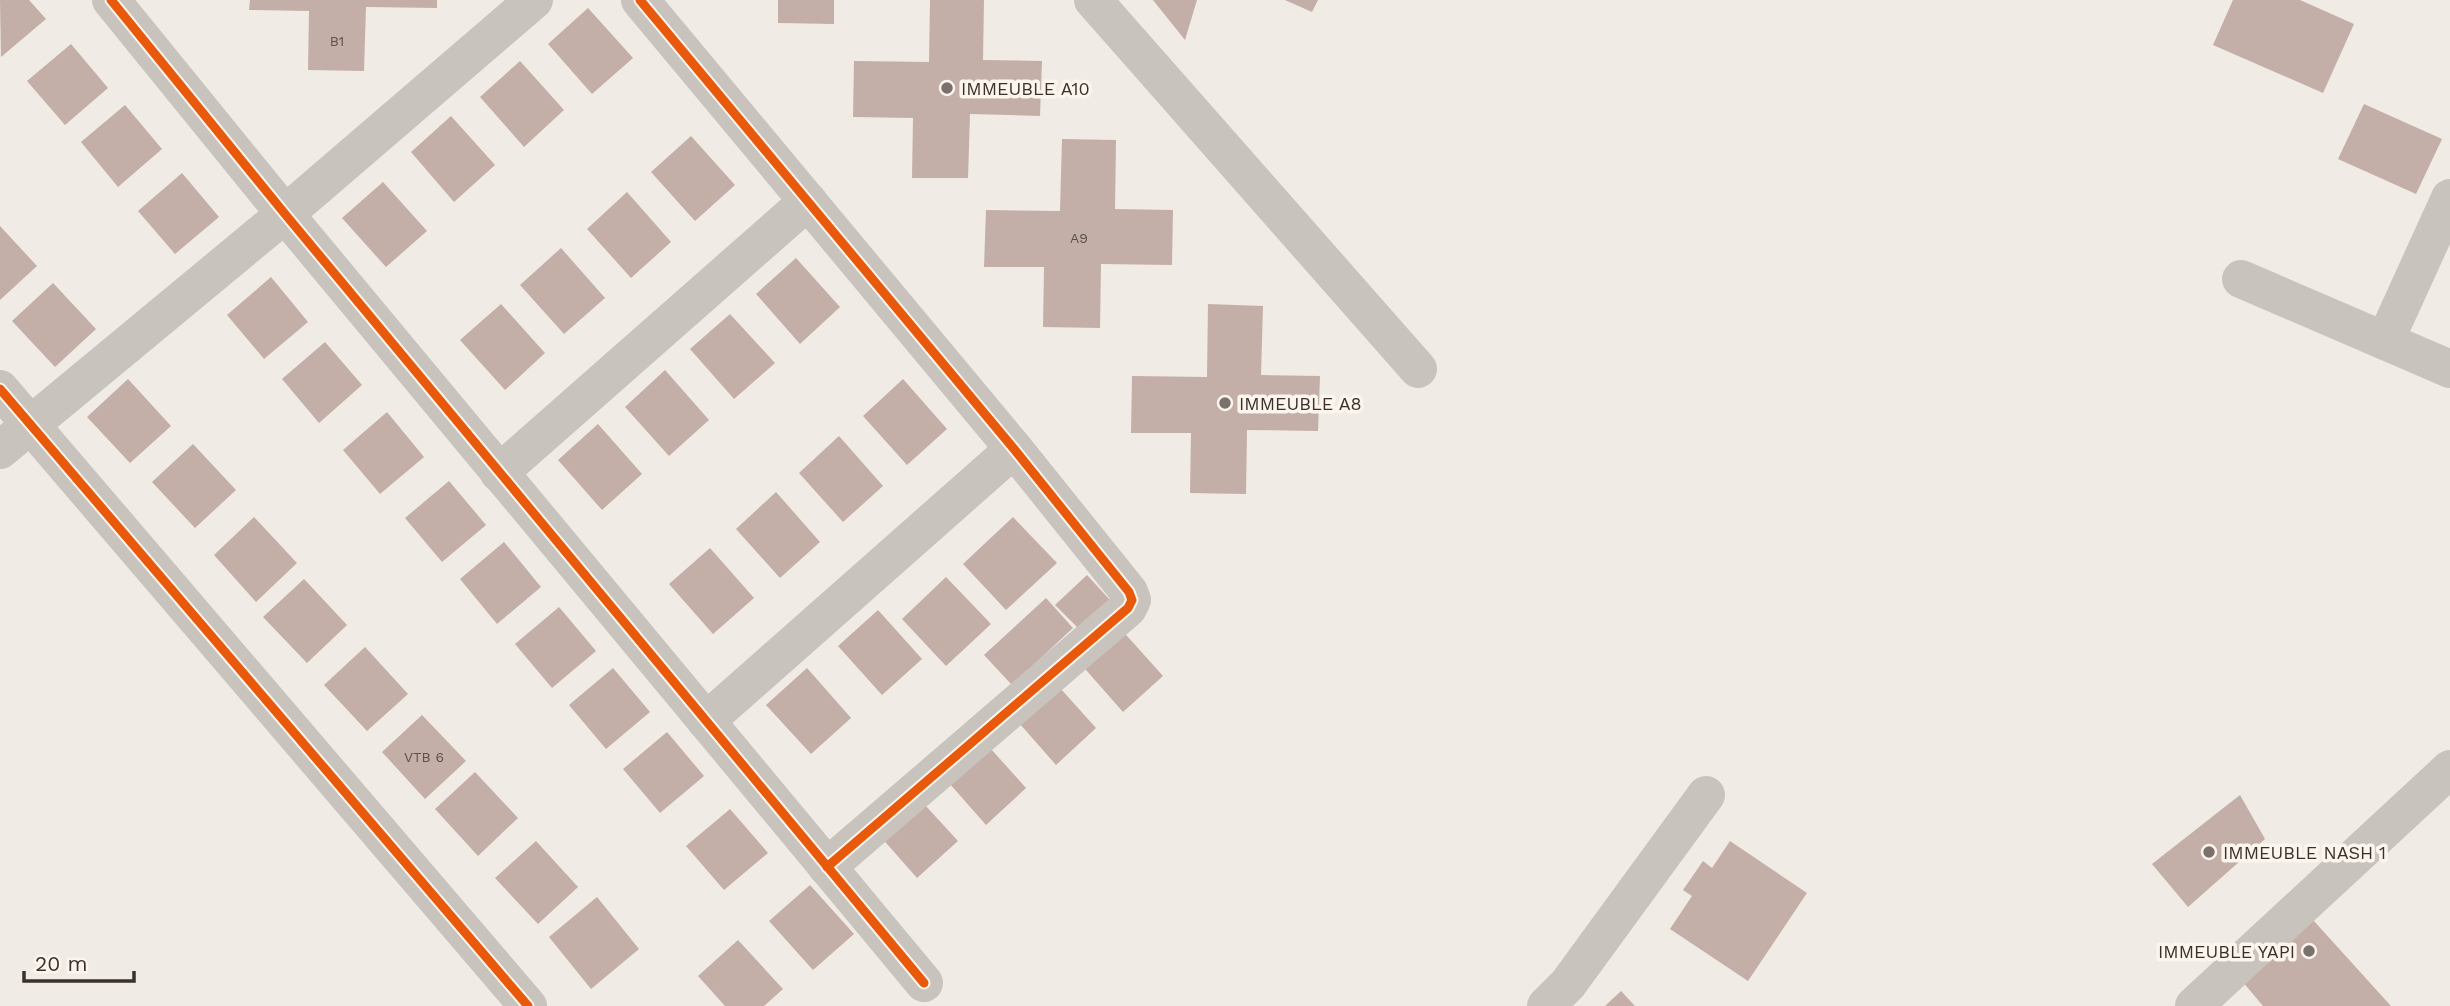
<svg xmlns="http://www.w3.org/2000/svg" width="2450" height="1006" font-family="'Work Sans',sans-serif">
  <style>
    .building { fill: #c3afa7 }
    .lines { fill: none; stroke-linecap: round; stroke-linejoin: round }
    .minor { stroke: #c9c3be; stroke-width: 38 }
    .cycleway-casing { stroke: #fbf5ee; stroke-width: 13 }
    .cycleway { stroke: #e8590c; stroke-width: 9 }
    .poi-dot { fill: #7a716c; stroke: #fbf5ee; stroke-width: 2.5 }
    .labels { text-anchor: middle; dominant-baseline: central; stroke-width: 7; stroke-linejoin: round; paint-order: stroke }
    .number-label { font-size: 14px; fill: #5d504a }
    .poi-label { font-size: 18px; fill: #3b302b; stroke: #fbf5ee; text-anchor: start }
  </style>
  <rect width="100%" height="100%" fill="#f0ebe5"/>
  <!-- building -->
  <g class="building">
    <polygon points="0,0 29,0 46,19 1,57"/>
    <polygon points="250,0 437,0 437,8 366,7 364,71 308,70 309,11 249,10"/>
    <polygon points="778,0 834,0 834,24 778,23"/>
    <polygon points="930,0 984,0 983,60 1042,61 1040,116 970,114 968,178 912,178 913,118 853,117 854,61 929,62"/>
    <polygon points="1153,0 1197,0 1185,40"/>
    <polygon points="1285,0 1318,0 1312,12"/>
    <polygon points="2233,0 2300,0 2354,24 2323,93 2213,45"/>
    <polygon points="588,8 633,58 592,94 548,44"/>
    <polygon points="71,44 108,88 65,125 27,81"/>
    <polygon points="520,61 564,110 524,147 480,97"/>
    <polygon points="2364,104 2442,139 2416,194 2338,159"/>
    <polygon points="125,105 162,149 118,187 81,142"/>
    <polygon points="451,116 495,165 454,202 411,152"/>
    <polygon points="691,136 735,185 695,221 651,172"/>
    <polygon points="1062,139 1116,140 1115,209 1173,210 1172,265 1101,264 1100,328 1043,327 1044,267 984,267 986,210 1060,211"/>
    <polygon points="182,173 219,217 175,254 138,211"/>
    <polygon points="383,182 427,231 386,267 342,218"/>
    <polygon points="627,192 671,242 631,278 587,229"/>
    <polygon points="0,226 37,266 0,300"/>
    <polygon points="561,248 605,298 564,334 520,285"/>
    <polygon points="796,258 840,307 800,344 756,294"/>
    <polygon points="271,277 308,322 264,359 227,315"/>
    <polygon points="53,283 96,329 55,367 12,321"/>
    <polygon points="501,304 545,353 505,390 460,340"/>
    <polygon points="1208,304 1263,306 1261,375 1320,376 1318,431 1247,430 1246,494 1190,493 1191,433 1131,433 1132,376 1207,377"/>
    <polygon points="730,314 775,363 734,399 690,349"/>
    <polygon points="325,342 362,385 319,423 282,379"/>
    <polygon points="665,370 709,420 669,456 625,407"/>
    <polygon points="128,379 171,426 130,463 87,417"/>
    <polygon points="903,379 947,429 907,465 863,416"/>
    <polygon points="387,412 424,457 380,494 343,450"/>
    <polygon points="598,424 642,474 602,510 558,460"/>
    <polygon points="839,436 883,486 843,522 799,473"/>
    <polygon points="193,444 236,490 195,528 152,482"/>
    <polygon points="449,481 486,525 442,562 405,518"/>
    <polygon points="776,492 820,542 780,578 736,529"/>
    <polygon points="254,517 297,563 256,602 214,555"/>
    <polygon points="1013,517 1057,563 1006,610 963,564"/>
    <polygon points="504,542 541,587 497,624 460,579"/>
    <polygon points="710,548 754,598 713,634 669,584"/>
    <polygon points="1087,575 1110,600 1079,629 1055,605"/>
    <polygon points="946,577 991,624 946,666 902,619"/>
    <polygon points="304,579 347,625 307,663 263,617"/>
    <polygon points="1046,598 1073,628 1012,685 984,655"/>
    <polygon points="559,607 596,651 552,688 515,644"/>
    <polygon points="878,610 922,659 882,695 838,646"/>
    <polygon points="1119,627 1163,676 1123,712 1079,662"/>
    <polygon points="365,647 408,694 367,731 324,685"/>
    <polygon points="613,668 650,712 606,749 569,705"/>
    <polygon points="807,668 851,718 811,754 766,705"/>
    <polygon points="1052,679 1096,728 1056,765 1012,715"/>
    <polygon points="422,715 466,761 425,799 382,752"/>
    <polygon points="667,732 704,776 660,813 623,769"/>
    <polygon points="982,739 1026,788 986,825 942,775"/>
    <polygon points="475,772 518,818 478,856 435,809"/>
    <polygon points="913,792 958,841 917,878 873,828"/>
    <polygon points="2240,795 2265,839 2188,907 2152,864"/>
    <polygon points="730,809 768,853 724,890 686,846"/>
    <polygon points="536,841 578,887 538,924 495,878"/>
    <polygon points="1730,841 1807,893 1748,981 1670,929 1692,896 1683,890 1703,861 1712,868"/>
    <polygon points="810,885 854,934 813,970 769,921"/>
    <polygon points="597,897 639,949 591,989 549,937"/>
    <polygon points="2313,920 2391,1006 2263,1006 2242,981"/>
    <polygon points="738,940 783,989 764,1006 725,1006 698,976"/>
    <polygon points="1621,991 1635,1006 1605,1006"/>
  </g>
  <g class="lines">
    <!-- minor -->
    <g class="minor">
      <polyline points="111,0 285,214 924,983"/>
      <polyline points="640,0 1014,449 1129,592 1132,600 1128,608 827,867"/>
      <polyline points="1093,0 1418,369"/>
      <polyline points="2241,279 2450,369"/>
      <polyline points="2385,341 2450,198"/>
      <polyline points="0,389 528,1006"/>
      <polyline points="0,450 285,214 534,0"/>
      <polyline points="499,473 808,201"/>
      <polyline points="706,721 1014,449"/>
      <polyline points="1546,1006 1568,984 1706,795"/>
      <polyline points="2194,1006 2450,769"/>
    </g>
    <!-- cycleway casing -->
    <g class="cycleway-casing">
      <g id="cycleway">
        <polyline points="111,0 285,214 924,983"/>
        <polyline points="640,0 1014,449 1129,592 1132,600 1128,608 827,867"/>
        <polyline points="0,389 528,1006"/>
      </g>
    </g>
    <!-- cycleway -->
    <use href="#cycleway" class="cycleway"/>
  </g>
  <!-- markers -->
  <g class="poi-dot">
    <circle cx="947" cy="88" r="7"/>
    <circle cx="1225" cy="403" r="7"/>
    <circle cx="2209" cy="852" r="7"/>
    <circle cx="2309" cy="951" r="7"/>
  </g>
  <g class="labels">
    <!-- number labels -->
    <g class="number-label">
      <text x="337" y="41">B1</text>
      <text x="1079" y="238">A9</text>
      <text x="424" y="757">VTB 6</text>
    </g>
    <!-- poi labels -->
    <g class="poi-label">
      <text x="961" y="88">IMMEUBLE A10</text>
      <text x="1239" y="403">IMMEUBLE A8</text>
      <text x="2223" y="852">IMMEUBLE NASH 1</text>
      <text x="2295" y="951" text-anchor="end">IMMEUBLE YAPI</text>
    </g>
  </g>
  <!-- scale -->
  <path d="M24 971v10h110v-10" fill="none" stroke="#3b302b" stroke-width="3.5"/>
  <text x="35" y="971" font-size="21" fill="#3b302b" stroke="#fbf5ee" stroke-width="5" paint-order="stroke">20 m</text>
</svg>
